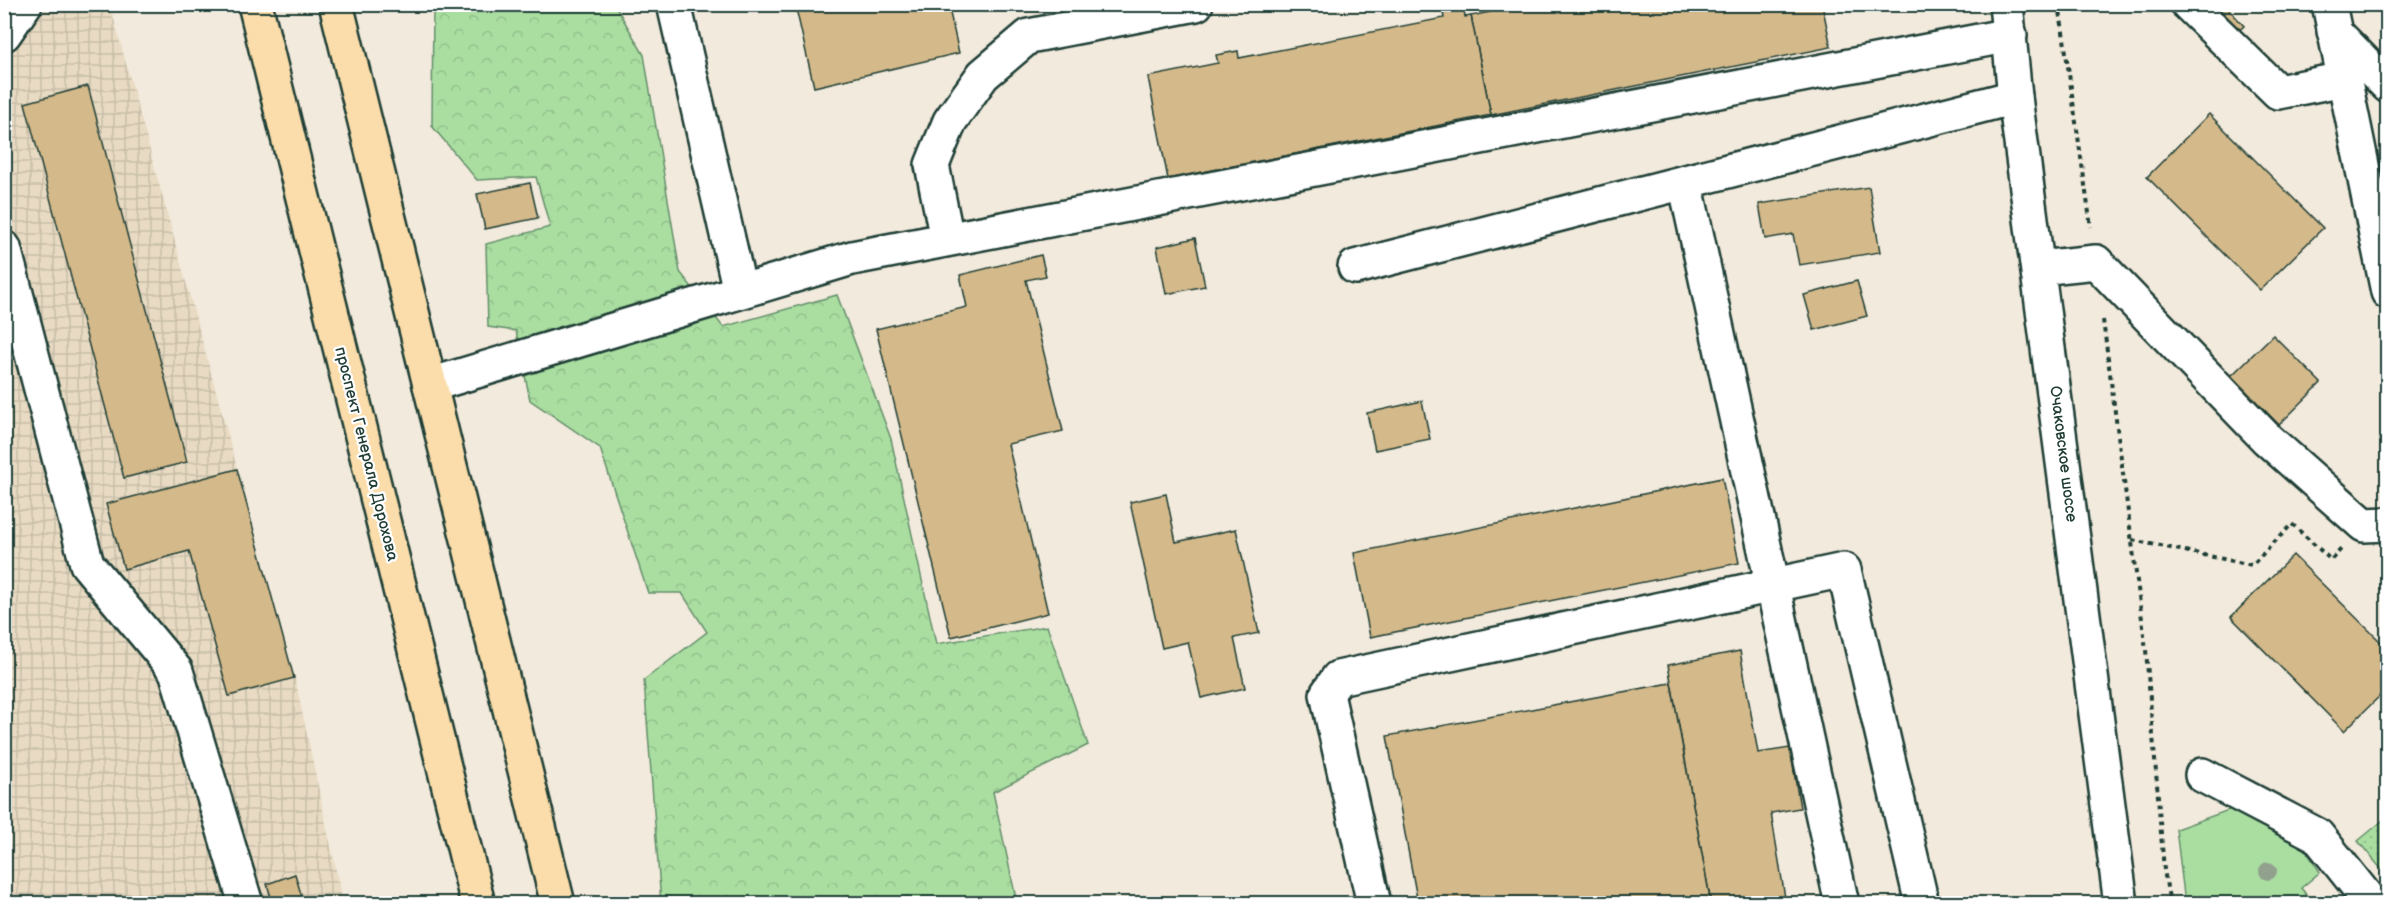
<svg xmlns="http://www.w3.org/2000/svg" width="2392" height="908" font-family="'Balsamiq Sans',sans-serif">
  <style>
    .industrial { fill: url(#industrial-grid) }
    .grass { fill: #aadea1; stroke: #648e6a; stroke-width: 1.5 }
    .forest { fill: url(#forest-crowns); stroke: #648e6a; stroke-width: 1.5 }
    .park { fill: url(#park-dots); stroke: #648e6a; stroke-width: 1.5 }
    .building { fill: #d4b98a; stroke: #1f3d34; stroke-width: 1.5 }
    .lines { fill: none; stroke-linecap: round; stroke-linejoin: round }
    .minor-casing { stroke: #1f3d34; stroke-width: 38 }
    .major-casing { stroke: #1f3d34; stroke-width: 38 }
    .path { stroke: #1f3d34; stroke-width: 4; stroke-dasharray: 4.5 4.5; stroke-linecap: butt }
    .minor { stroke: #fff; stroke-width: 33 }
    .major { stroke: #fbddab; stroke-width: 33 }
    .tree { fill: #91a18e }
    .labels { text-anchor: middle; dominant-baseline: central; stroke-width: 4.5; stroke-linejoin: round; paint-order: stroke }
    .street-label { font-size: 16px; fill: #1f3d34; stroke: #fff }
  </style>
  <defs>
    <pattern id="industrial-grid" width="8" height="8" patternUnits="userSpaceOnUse" patternTransform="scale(1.5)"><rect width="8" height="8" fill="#e9dbc3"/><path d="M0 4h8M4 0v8" fill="none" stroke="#c7bda8"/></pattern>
    <pattern id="forest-crowns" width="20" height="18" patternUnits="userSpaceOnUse" patternTransform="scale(1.5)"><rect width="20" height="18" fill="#aadea1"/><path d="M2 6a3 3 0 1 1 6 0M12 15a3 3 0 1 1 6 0" fill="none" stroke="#92bf8b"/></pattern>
    <pattern id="park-dots" width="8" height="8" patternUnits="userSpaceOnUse" patternTransform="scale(1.5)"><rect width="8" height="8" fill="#aadea1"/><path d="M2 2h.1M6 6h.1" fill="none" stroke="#92bf8b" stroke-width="1.8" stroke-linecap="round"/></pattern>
  </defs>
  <rect width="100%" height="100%" fill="#f2eadc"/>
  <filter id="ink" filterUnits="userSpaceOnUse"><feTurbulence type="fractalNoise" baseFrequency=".0167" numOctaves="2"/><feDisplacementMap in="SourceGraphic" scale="12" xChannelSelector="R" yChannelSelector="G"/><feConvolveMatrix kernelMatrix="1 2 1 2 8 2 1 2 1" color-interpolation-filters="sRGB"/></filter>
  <g filter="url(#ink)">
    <!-- industrial -->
    <polygon class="industrial" points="5,5 110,5 296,683 343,903 5,904"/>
    <!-- grass -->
    <polygon class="grass" points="2237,807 2298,838 2320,872 2301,888 2313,903 2185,903 2176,829"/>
    <!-- forest -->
    <polygon class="forest" points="433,5 615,5 644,55 680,272 723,327 837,295 891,439 936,644 1047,626 1088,745 993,792 1017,903 661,903 644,680 707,632 682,593 648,593 600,448 530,400 516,331 488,327 486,244 550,227 536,177 477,180 432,126"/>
    <!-- park -->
    <polygon class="park" points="2387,817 2387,876 2358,841"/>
    <!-- building -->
    <g class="building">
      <polygon points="795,4 948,4 959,53 814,87"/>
      <polygon points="1528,4 1822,4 1831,47 1491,115 1471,16"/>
      <polygon points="2199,4 2224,4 2244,26 2219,49"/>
      <polygon points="1464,9 1465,17 1471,16 1491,115 1168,179 1148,77 1218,63 1216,55 1238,51 1239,58 1444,18 1443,13"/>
      <polygon points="88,86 187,462 124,478 25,103"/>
      <polygon points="2209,114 2323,228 2260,290 2147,177"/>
      <polygon points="530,183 538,218 485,229 477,194"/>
      <polygon points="1869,187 1880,252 1799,265 1793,234 1765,239 1759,204"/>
      <polygon points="1195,238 1205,286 1166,294 1157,247"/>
      <polygon points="1041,255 1046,276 1026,280 1063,431 1008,444 1048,613 951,637 876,329 967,307 960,275"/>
      <polygon points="1857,281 1867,316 1814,330 1804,295"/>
      <polygon points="2273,335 2321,383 2279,425 2231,376"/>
      <polygon points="1422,401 1430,439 1375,450 1367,413"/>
      <polygon points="237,469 294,678 229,696 189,551 124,569 106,504"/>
      <polygon points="1722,478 1739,563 1370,637 1354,553"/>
      <polygon points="1166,494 1176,542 1236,529 1259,633 1234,638 1245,688 1201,698 1188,642 1162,648 1130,502"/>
      <polygon points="2293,555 2388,649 2388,688 2344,731 2231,617"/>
      <polygon points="1740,651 1758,753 1790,748 1800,808 1771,813 1786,904 1711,904 1668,665"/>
      <polygon points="1671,683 1711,904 1418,904 1387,736"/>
      <polygon points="295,874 304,904 273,904 267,884"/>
    </g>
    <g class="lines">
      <!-- minor casing -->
      <g class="minor-casing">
        <g id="minor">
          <polyline points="674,4 740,291"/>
          <polyline points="2006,4 2015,97 2121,904"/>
          <polyline points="2188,4 2278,92 2344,79"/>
          <polyline points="2329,4 2388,292"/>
          <polyline points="2334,31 2388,86"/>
          <polyline points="4,34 25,4"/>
          <polyline points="1685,182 1842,904"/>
          <polyline points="947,239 932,165 950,121 983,75 1029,36 1196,4"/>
          <polyline points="4,248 87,564 176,671 246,904"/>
          <polyline points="1355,267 2015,97"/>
          <polyline points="2039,268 2096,262 2267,439 2364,525 2388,524"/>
          <polyline points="430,385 852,258 2010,35"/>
          <polyline points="2202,775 2317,835 2372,904"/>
          <polyline points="1374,904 1327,694 1338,678 1844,570 1922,904"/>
        </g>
      </g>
      <!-- major casing -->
      <g class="major-casing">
        <g id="major">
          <polyline points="255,4 478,904"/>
          <polyline points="336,4 558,904"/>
        </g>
      </g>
      <!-- path -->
      <g class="path">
        <polyline points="2059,4 2091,227"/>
        <polyline points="2103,320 2146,650 2164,870 2170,904"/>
        <polyline points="2132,540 2252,565 2292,524 2331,560 2341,549"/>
      </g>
      <!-- minor -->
      <use href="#minor" class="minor"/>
      <!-- major -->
      <use href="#major" class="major"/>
    </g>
    <!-- trees -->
    <circle class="tree" cx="2268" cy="871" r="9"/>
  </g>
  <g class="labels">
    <!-- street labels -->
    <g class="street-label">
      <text transform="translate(366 454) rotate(76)">проспект Генерала Дорохова</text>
      <text transform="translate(2063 454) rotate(83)">Очаковское шоссе</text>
    </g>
  </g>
  <!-- margin -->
  <rect width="2392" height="908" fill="none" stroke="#fff" stroke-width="24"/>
  <rect x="12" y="12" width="2368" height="884" fill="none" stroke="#1f3d34" stroke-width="2" filter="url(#ink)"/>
</svg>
